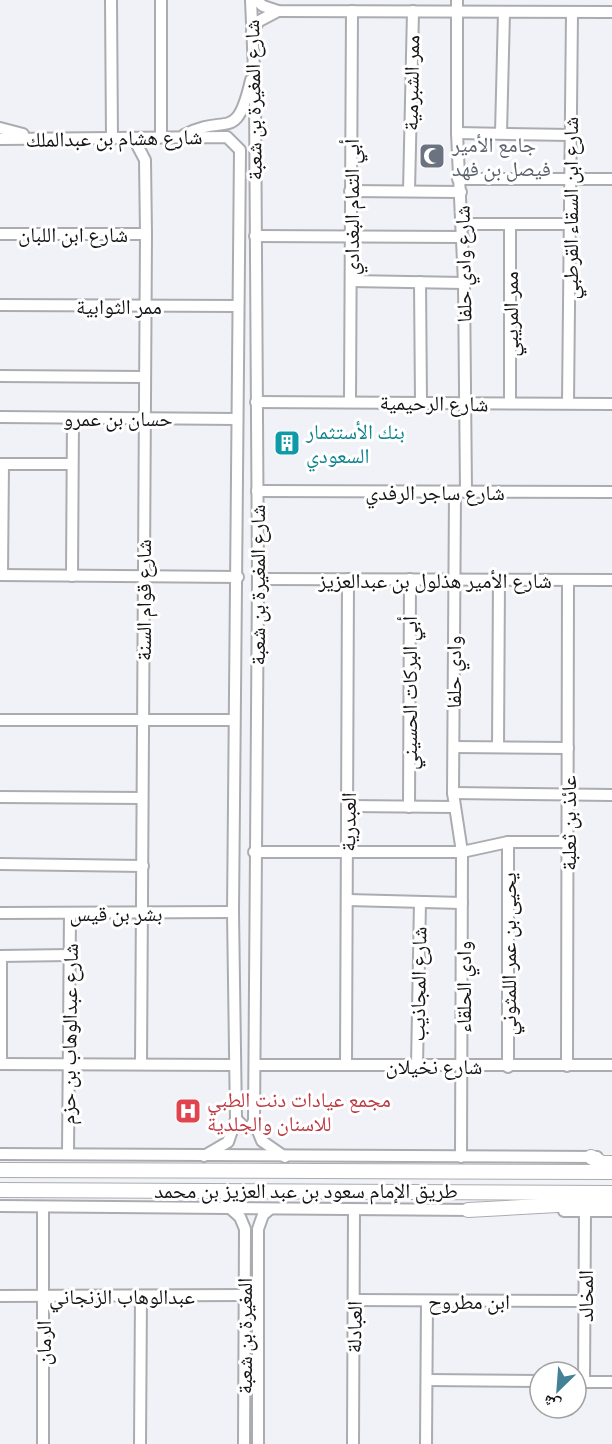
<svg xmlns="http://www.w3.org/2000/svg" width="612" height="1444" font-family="'PT Sans Narrow','Noto Naskh Arabic',sans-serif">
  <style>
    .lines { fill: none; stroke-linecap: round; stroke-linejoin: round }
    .minor-casing { stroke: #abacb0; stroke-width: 14 }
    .major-casing { stroke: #abacb0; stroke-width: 16 }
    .minor { stroke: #fff; stroke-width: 10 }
    .major { stroke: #fff; stroke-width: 14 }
    .labels { text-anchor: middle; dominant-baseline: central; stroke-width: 6; stroke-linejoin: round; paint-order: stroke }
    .street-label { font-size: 21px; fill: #141416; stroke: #fff }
    .worship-label { font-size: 21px; fill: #5b616d; stroke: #fff; text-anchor: start }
    .culture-label { font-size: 21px; fill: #0d838f; stroke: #fff; text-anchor: start }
    .health-label { font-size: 21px; fill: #be3a42; stroke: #fff; text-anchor: start }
  </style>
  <rect width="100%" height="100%" fill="#f1f2f7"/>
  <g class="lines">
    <!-- minor casing -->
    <g class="minor-casing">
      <g id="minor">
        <polyline points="111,0 112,139"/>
        <polyline points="251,0 255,94 258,579 254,1121 262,1141 285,1157"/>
        <polyline points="256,0 263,6 278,11 612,12"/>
        <polyline points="457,0 457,133 464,283 466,492"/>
        <polyline points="252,32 259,21 278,11"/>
        <polyline points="0,128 23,134"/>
        <polyline points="457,133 570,135"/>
        <polyline points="501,133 504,12"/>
        <path d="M184,135C227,112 236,145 251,80"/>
        <polyline points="161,137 161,0"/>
        <polyline points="0,139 227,137 240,150 233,912 236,1119 228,1142 204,1156"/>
        <polyline points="134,139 145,160 146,234 141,1064"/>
        <polyline points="458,179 612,179"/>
        <polyline points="350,191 461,192"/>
        <polyline points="409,191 413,11"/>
        <polyline points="462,224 570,224"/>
        <polyline points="510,225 510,403"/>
        <polyline points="0,234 146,234"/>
        <polyline points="255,236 463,237"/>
        <polyline points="351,281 464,283"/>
        <polyline points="420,282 421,402"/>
        <polyline points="0,305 238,306"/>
        <polyline points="0,376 144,377"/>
        <polyline points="256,402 612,404"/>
        <polyline points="350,402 352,11"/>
        <polyline points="568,403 572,13"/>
        <polyline points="0,417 236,419"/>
        <polyline points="0,464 72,464"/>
        <polyline points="257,491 612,492"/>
        <polyline points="455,492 453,793 462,852 461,1157"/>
        <polyline points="0,575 238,577"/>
        <polyline points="2,575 3,464"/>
        <polyline points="72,576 73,418"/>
        <polyline points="258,579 612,580"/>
        <polyline points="0,720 234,720"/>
        <polyline points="454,747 568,748"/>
        <polyline points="498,747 499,579"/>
        <polyline points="453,793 612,795"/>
        <polyline points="0,797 142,798"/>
        <polyline points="349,806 454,807"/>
        <polyline points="409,807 410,579"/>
        <polyline points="508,842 508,1067"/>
        <polyline points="254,852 462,852 508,842 567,842"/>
        <polyline points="0,864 143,866"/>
        <polyline points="348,900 462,903"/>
        <polyline points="0,913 233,912"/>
        <polyline points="0,956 70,955"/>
        <polyline points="0,1064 234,1065"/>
        <polyline points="1,1064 1,956"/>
        <polyline points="256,1065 612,1065"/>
        <polyline points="346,1065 348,579"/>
        <polyline points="417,1066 420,902"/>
        <polyline points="567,1066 568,580"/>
        <polyline points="236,1119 246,1129 251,1126 254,1121"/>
        <polyline points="0,1154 597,1157"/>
        <polyline points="68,1154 70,913"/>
        <polyline points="0,1206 474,1210"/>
        <polyline points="231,1209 240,1217 245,1229 244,1444"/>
        <polyline points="564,1211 612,1211"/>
        <polyline points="0,1296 245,1295"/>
        <polyline points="354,1300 584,1301"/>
        <polyline points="427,1380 540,1381"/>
        <polyline points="576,1382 612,1382"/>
        <polyline points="584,1382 585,1211"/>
        <polyline points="43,1444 43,1207"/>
        <polyline points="140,1444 141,1296"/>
        <polyline points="258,1444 258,1229 263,1215 270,1209"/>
        <polyline points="353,1444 354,1210"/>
        <polyline points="426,1444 427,1301"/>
      </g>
    </g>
    <!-- major casing -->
    <g class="major-casing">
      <g id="major">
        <polyline points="591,1157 602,1163 612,1163"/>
        <polyline points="0,1170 612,1172"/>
        <polyline points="0,1190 612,1193"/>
        <polyline points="468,1210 612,1202"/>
      </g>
    </g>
    <!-- minor -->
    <use href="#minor" class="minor"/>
    <!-- major -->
    <use href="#major" class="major"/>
  </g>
  <!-- icons -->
  <defs>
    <g id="mosque-square" transform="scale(1.35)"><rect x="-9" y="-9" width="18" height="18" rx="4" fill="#6b7280" stroke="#fff"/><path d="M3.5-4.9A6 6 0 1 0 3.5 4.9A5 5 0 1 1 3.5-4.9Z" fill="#fff"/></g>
    <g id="building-square" transform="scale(1.35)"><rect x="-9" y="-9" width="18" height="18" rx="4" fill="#0f9aa8" stroke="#fff"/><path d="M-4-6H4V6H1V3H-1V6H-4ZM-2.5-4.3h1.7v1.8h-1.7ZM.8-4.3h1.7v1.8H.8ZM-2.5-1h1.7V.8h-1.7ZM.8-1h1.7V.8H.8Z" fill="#fff"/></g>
    <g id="hospital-square" transform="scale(1.35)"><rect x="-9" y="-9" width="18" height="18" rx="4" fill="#e0444e" stroke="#fff"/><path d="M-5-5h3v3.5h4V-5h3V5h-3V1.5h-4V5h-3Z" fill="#fff"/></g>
  </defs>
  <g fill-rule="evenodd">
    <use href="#mosque-square" x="432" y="156"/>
    <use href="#building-square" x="287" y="443"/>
    <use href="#hospital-square" x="188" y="1111"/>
  </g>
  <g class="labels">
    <!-- street labels -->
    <g class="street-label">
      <text transform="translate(411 83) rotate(-89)">ممر الشبرمية</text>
      <text transform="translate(253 100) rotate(-91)">شارع المغيرة بن شعبة</text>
      <text transform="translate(114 138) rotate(-1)">شارع هشام بن عبدالملك</text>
      <text transform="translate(351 207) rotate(-90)">أبي التمام البغدادي</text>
      <text transform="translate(570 208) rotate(-90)">شارع ابن السقاء القرطبي</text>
      <text x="73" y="234">شارع ابن اللبان</text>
      <text transform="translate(463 264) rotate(-91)">شارع وادي حلفا</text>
      <text x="119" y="306">ممر الثوابية</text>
      <text transform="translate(510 314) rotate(-90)">ممر المريبي</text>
      <text transform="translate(434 403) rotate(1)">شارع الرحيمية</text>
      <text x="118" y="418">حسان بن عمرو</text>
      <text x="435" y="492">شارع ساجر الرفدي</text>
      <text x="435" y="580">شارع الأمير هذلول بن عبدالعزيز</text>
      <text transform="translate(257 585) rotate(-90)">شارع المغيرة بن شعبة</text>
      <text transform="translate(143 600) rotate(-90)">شارع قوام السنة</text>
      <text transform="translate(453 672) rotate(-90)">وادي حلفا</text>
      <text transform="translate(409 693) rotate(-90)">أبي البركات الحسيني</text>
      <text transform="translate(348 822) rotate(-89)">العبدرية</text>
      <text transform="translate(568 823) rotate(-90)">عائذ بن ثعلبة</text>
      <text x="116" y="913">بشر بن قيس</text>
      <text transform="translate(508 954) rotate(-90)">يحيى بن عمر اللمثوني</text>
      <text transform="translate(418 984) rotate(-89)">شارع المجاذيب</text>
      <text transform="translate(463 987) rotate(-90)">وادي الحلقاء</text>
      <text transform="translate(69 1034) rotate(-89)">شارع عبدالوهاب بن حزم</text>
      <text x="434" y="1066">شارع نخيلان</text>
      <text x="306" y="1190">طريق الإمام سعود بن عبد العزيز بن محمد</text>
      <text x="122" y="1296">عبدالوهاب الزنجاني</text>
      <text transform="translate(585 1296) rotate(-90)">المخالد</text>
      <text x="469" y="1301">ابن مطروح</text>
      <text transform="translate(354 1327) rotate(-89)">العبادلة</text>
      <text transform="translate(244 1336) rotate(-90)">المغيرة بن شعبة</text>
      <text transform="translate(43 1343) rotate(-90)">الرمان</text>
    </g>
    <!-- worship labels -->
    <g class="worship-label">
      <text x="452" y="144">جامع الأمير<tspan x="452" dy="24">فيصل بن فهد</tspan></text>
    </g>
    <!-- culture labels -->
    <g class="culture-label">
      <text x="306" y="431">بنك الأستثمار<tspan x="306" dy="24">السعودي</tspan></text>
    </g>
    <!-- health labels -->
    <g class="health-label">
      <text x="207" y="1099">مجمع عيادات دنت الطبي<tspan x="207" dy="24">للاسنان والجلدية</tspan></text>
    </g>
  </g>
  <!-- north arrow -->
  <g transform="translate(558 1390) rotate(205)"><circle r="28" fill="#ffffff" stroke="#a1a1a2" stroke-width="1.5"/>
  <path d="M0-4.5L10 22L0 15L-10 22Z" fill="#438196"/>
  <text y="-9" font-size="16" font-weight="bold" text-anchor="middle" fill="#141416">ش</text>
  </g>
</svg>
